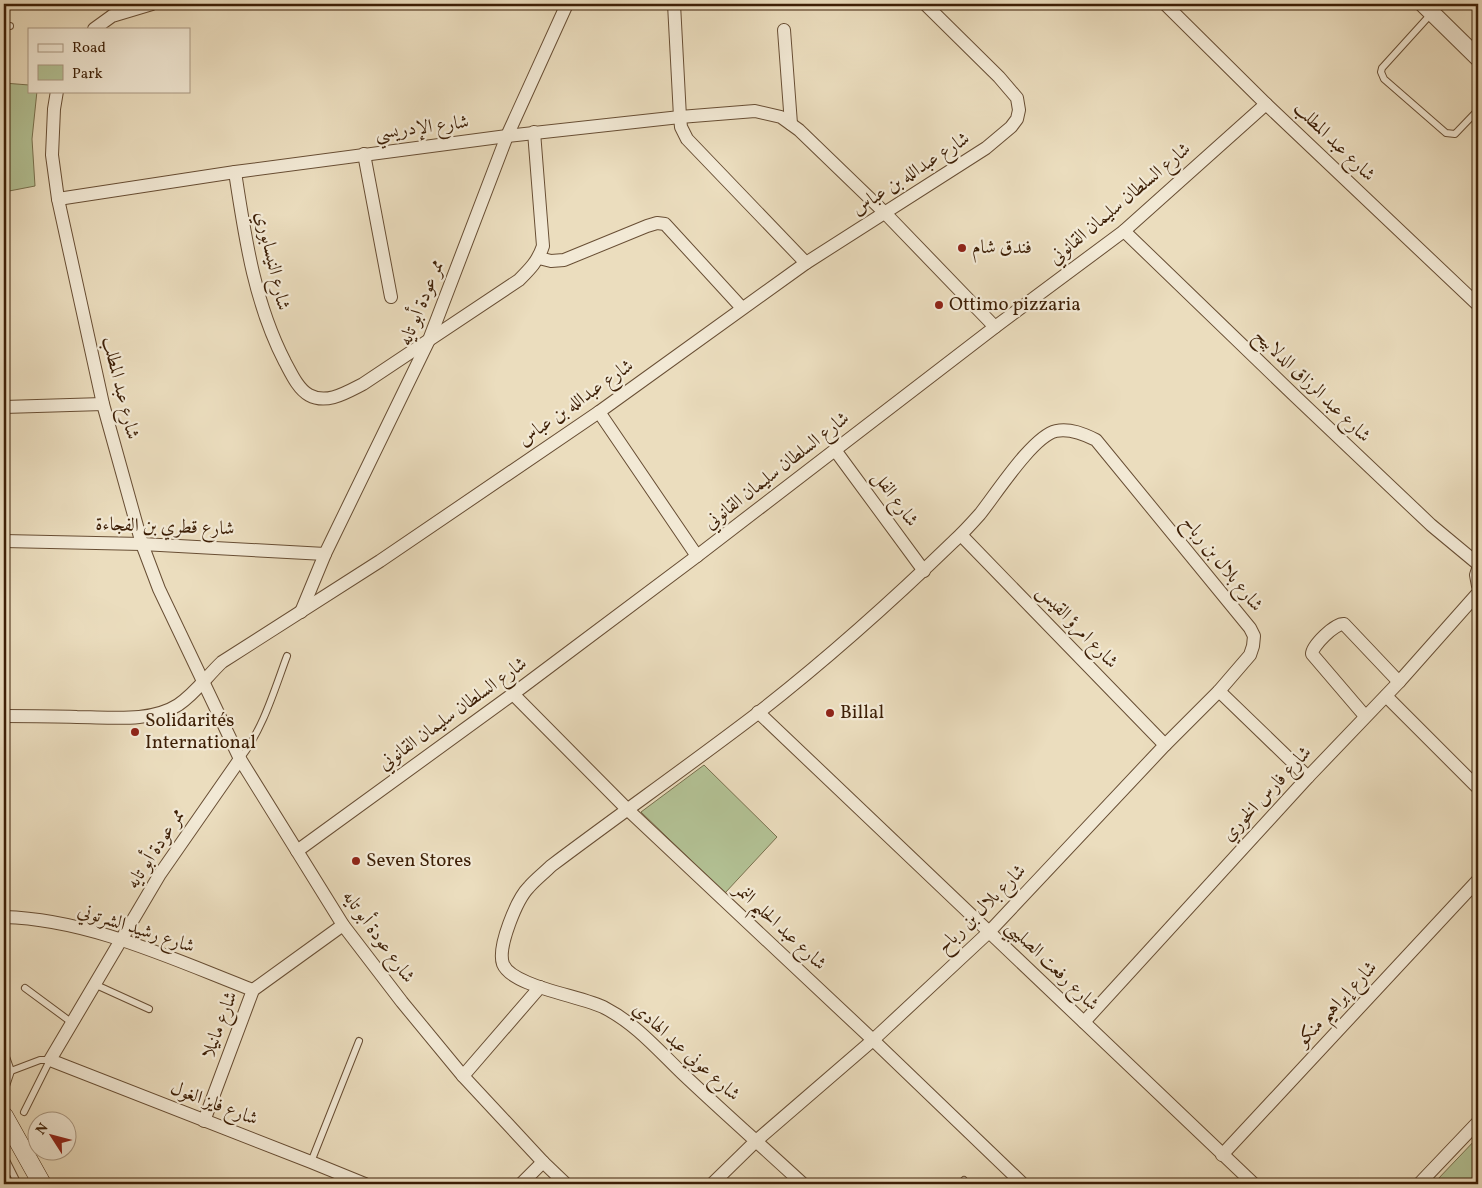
<svg xmlns="http://www.w3.org/2000/svg" width="1482" height="1188" font-family="Vollkorn,Amiri,serif">
  <style>
    .green { fill: #b3c295; stroke: #78704e }
    .lines { fill: none; stroke-linecap: round; stroke-linejoin: round }
    .secondary-tunnel { stroke: #c8b799; stroke-width: 18; stroke-dasharray: 18 9; stroke-linecap: butt }
    .service-casing { stroke: #684e34; stroke-width: 8 }
    .minor-casing { stroke: #684e34; stroke-width: 14 }
    .tertiary-casing { stroke: #684e34; stroke-width: 18 }
    .secondary-casing { stroke: #3d1f06; stroke-width: 19 }
    .service { stroke: #f2e9d5; stroke-width: 6 }
    .minor { stroke: #f2e9d5; stroke-width: 12 }
    .tertiary { stroke: #f2e9d5; stroke-width: 16 }
    .secondary { stroke: #f2e9d5; stroke-width: 18 }
    .poi-dot { fill: #8f2418; stroke: #f2e9d5; stroke-width: 2 }
    .labels { text-anchor: middle; dominant-baseline: central; stroke-width: 4.5; stroke-linejoin: round; paint-order: stroke }
    .street-label { font-size: 19px; fill: #3d1f06; stroke: #f2e9d5 }
    .poi-label { font-size: 19px; fill: #3d1f06; stroke: #f2e9d5; text-anchor: start }
  </style>
  <rect width="100%" height="100%" fill="#ebddbe"/>
  <filter id="stains"><feTurbulence type="fractalNoise" baseFrequency=".004" numOctaves="4"/><feColorMatrix values="0 0 0 0 .2 0 0 0 0 .09 0 0 0 0 .02 0 0 0 .5 -.17"/></filter>
  <radialGradient id="worn" r=".72"><stop offset=".6" stop-color="#630" stop-opacity="0"/><stop offset="1" stop-color="#630" stop-opacity=".3"/></radialGradient>
  <!-- green -->
  <g class="green">
    <polygon points="4,83 29,85 29,91 37,91 32,139 35,186 4,192"/>
    <polygon points="704,765 777,837 725,893 641,812"/>
    <polygon points="1478,1137 1478,1184 1441,1184 1437,1180"/>
  </g>
  <g class="lines">
    <!-- secondary-tunnel -->
    <polyline class="secondary-tunnel" points="4,1176 8,1184"/>
    <!-- service casing -->
    <g class="service-casing">
      <g id="service">
        <polyline points="1431,14 1382,68 1381,72 1384,79 1446,133 1455,134 1478,110"/>
        <polyline points="4,26 10,26"/>
        <path d="M240,759C263,729 274,691 287,656"/>
        <polyline points="94,984 149,1009"/>
        <polyline points="25,988 71,1022"/>
        <polyline points="4,1051 11,1071 4,1092"/>
        <polyline points="11,1071 40,1060 50,1060 24,1112"/>
        <polyline points="4,1156 18,1184"/>
        <polyline points="311,1162 359,1041"/>
        <polyline points="960,1184 964,1180"/>
      </g>
    </g>
    <!-- minor casing -->
    <g class="minor-casing">
      <g id="minor">
        <polyline points="674,4 680,117 681,127 687,139 806,263"/>
        <polyline points="1165,4 1266,104 1478,305"/>
        <polyline points="94,29 112,16 152,4"/>
        <polyline points="784,30 791,124"/>
        <polyline points="57,91 54,109 52,155 58,199 103,404 142,544 159,589 240,759 343,925 402,1002 463,1076 543,1162 566,1184"/>
        <polyline points="364,154 391,297"/>
        <path d="M235,172C245,237 254,302 285,362C291,373 298,389 309,395C327,405 347,392 363,384L519,280C530,269 538,261 543,246L534,132"/>
        <polyline points="58,199 235,172 507,136 680,117 755,111 781,117 799,130 885,213 995,327"/>
        <polyline points="1124,231 1296,397 1431,525 1478,564"/>
        <polyline points="539,258 551,261 564,260 647,226 657,223 665,224 742,308"/>
        <polyline points="4,407 103,404"/>
        <polyline points="599,412 697,556"/>
        <polyline points="835,450 924,571"/>
        <polyline points="961,535 1165,745"/>
        <polyline points="4,541 142,544 325,554"/>
        <polyline points="1478,569 1476,575 1478,586"/>
        <polyline points="301,612 325,554 429,340 507,136 567,4"/>
        <polyline points="1219,691 1308,777"/>
        <polyline points="513,694 627,809 873,1040 1023,1184"/>
        <polyline points="1386,696 1478,788"/>
        <polyline points="758,712 1254,1184"/>
        <path d="M4,716C28,716 52,716 77,717C109,717 150,723 178,705C196,693 207,676 222,662L380,561L599,412L806,263L986,148L1011,127L1017,119L1019,110L1017,98L999,77L925,4"/>
        <path d="M1365,716L1312,654C1312,646 1335,623 1344,624L1399,682"/>
        <polyline points="240,759 160,874 50,1060 311,1162 365,1184"/>
        <polyline points="297,851 513,694 697,556 995,327 1124,231 1266,104"/>
        <path d="M4,917C89,919 175,960 253,990"/>
        <polyline points="1084,1022 1308,777 1399,682 1478,593"/>
        <polyline points="463,1076 540,987"/>
        <polyline points="204,1121 253,990 343,925"/>
        <polyline points="1222,1155 1478,880"/>
        <polyline points="521,1184 543,1162"/>
        <path d="M712,1184L756,1141L873,1040L990,931L1165,745L1219,691L1250,655L1253,646L1254,636L1250,628L1096,440C1084,434 1070,428 1056,431C1033,436 996,494 980,514C972,523 963,533 954,541C892,601 826,660 758,713C690,765 620,814 551,866C544,873 536,879 529,887C517,899 497,947 503,964C512,987 583,996 605,1008C636,1024 658,1050 683,1074C722,1111 763,1147 803,1184"/>
        <polyline points="1419,1184 1478,1122"/>
      </g>
    </g>
    <!-- tertiary casing -->
    <g class="tertiary-casing">
      <polyline id="tertiary" points="1423,4 1478,58"/>
    </g>
    <!-- secondary casing -->
    <g class="secondary-casing">
      <polyline id="secondary" points="4,1116 42,1184"/>
    </g>
    <!-- service -->
    <use href="#service" class="service"/>
    <!-- minor -->
    <use href="#minor" class="minor"/>
    <!-- tertiary -->
    <use href="#tertiary" class="tertiary"/>
    <!-- secondary -->
    <use href="#secondary" class="secondary"/>
  </g>
  <!-- markers -->
  <g class="poi-dot">
    <circle cx="962" cy="248" r="5"/>
    <circle cx="939" cy="305" r="5"/>
    <circle cx="830" cy="713" r="5"/>
    <circle cx="135" cy="732" r="5"/>
    <circle cx="356" cy="861" r="5"/>
  </g>
  <g class="labels">
    <!-- street labels -->
    <g class="street-label">
      <text transform="translate(422 128) rotate(-7)">شارع الإدريسي</text>
      <text transform="translate(1334 142) rotate(44)">شارع عبد المطلب</text>
      <text transform="translate(911 174) rotate(-33)">شارع عبدالله بن عباس</text>
      <text transform="translate(1120 204) rotate(-40)">شارع السلطان سليمان القانوني</text>
      <text transform="translate(272 261) rotate(77)">شارع النيسابوري</text>
      <text transform="translate(422 303) rotate(-68)">ممر عودة أبو تايه</text>
      <text transform="translate(1312 386) rotate(44)">شارع عبد الرزاق الدلابيح</text>
      <text transform="translate(120 388) rotate(76)">شارع عبد المطلب</text>
      <text transform="translate(576 403) rotate(-35)">شارع عبدالله بن عباس</text>
      <text transform="translate(777 471) rotate(-38)">شارع السلطان سليمان القانوني</text>
      <text transform="translate(895 499) rotate(54)">شارع الفل</text>
      <text transform="translate(165 527) rotate(2)">شارع قطري بن الفجاءة</text>
      <text transform="translate(1222 564) rotate(51)">شارع بلال بن رباح</text>
      <text transform="translate(1077 627) rotate(46)">شارع امرؤ القيس</text>
      <text transform="translate(453 714) rotate(-36)">شارع السلطان سليمان القانوني</text>
      <text transform="translate(1267 794) rotate(-47)">شارع فارس الخوري</text>
      <text transform="translate(156 849) rotate(-57)">ممر عودة أبو تايه</text>
      <text transform="translate(982 909) rotate(-45)">شارع بلال بن رباح</text>
      <text transform="translate(780 927) rotate(43)">شارع عبد الحليم النمر</text>
      <text transform="translate(136 929) rotate(18)">شارع رشيد الشرتوني</text>
      <text transform="translate(378 937) rotate(54)">شارع عودة أبو تايه</text>
      <text transform="translate(1052 966) rotate(44)">شارع رفعت الصليبي</text>
      <text transform="translate(1337 1004) rotate(-47)">شارع إبراهيم منكو</text>
      <text transform="translate(220 1025) rotate(-69)">شارع مانيلا</text>
      <text transform="translate(686 1052) rotate(42)">شارع عوني عبد الهادي</text>
      <text transform="translate(214 1104) rotate(21)">شارع فايز الغول</text>
    </g>
    <!-- poi labels -->
    <g class="poi-label">
      <text x="972" y="248">فندق شام</text>
      <text x="949" y="305">Ottimo pizzaria</text>
      <text x="840" y="713">Billal</text>
      <text x="145" y="721">Solidarités<tspan x="145" dy="22">International</tspan></text>
      <text x="366" y="861">Seven Stores</text>
    </g>
  </g>
  <!-- margin -->
  <rect width="1482" height="1188" fill="none" stroke="#ebddbe" stroke-width="20"/>
  <rect x="5" y="5" width="1472" height="1178" fill="none" stroke="#3d1f06" stroke-width="2.5"/>
  <rect x="10" y="10" width="1462" height="1168" fill="none" stroke="#3d1f06"/>
  <!-- legend -->
  <rect x="28" y="28" width="162" height="65" fill="#f2e9d5" stroke="#aa9882"/>
  <rect x="38" y="44" width="25" height="8" fill="#f2e9d5" stroke="#aa9882"/>
  <text x="72" y="52" font-size="15" fill="#3d1f06">Road</text>
  <rect x="38" y="65" width="25" height="15" fill="#b3c295" stroke="#aa9882"/>
  <text x="72" y="78" font-size="15" fill="#3d1f06">Park</text>
  <!-- north arrow -->
  <g transform="translate(52 1136) rotate(306)"><circle r="24" fill="#f2e9d5" stroke="#aa9882"/>
  <path d="M0-4L9 19L0 12L-9 19Z" fill="#8f2418"/>
  <text y="-8" font-size="14" font-weight="bold" text-anchor="middle" fill="#3d1f06">N</text>
  </g>
  <rect width="100%" height="100%" filter="url(#stains)"/>
  <rect width="100%" height="100%" fill="url(#worn)"/>
</svg>
